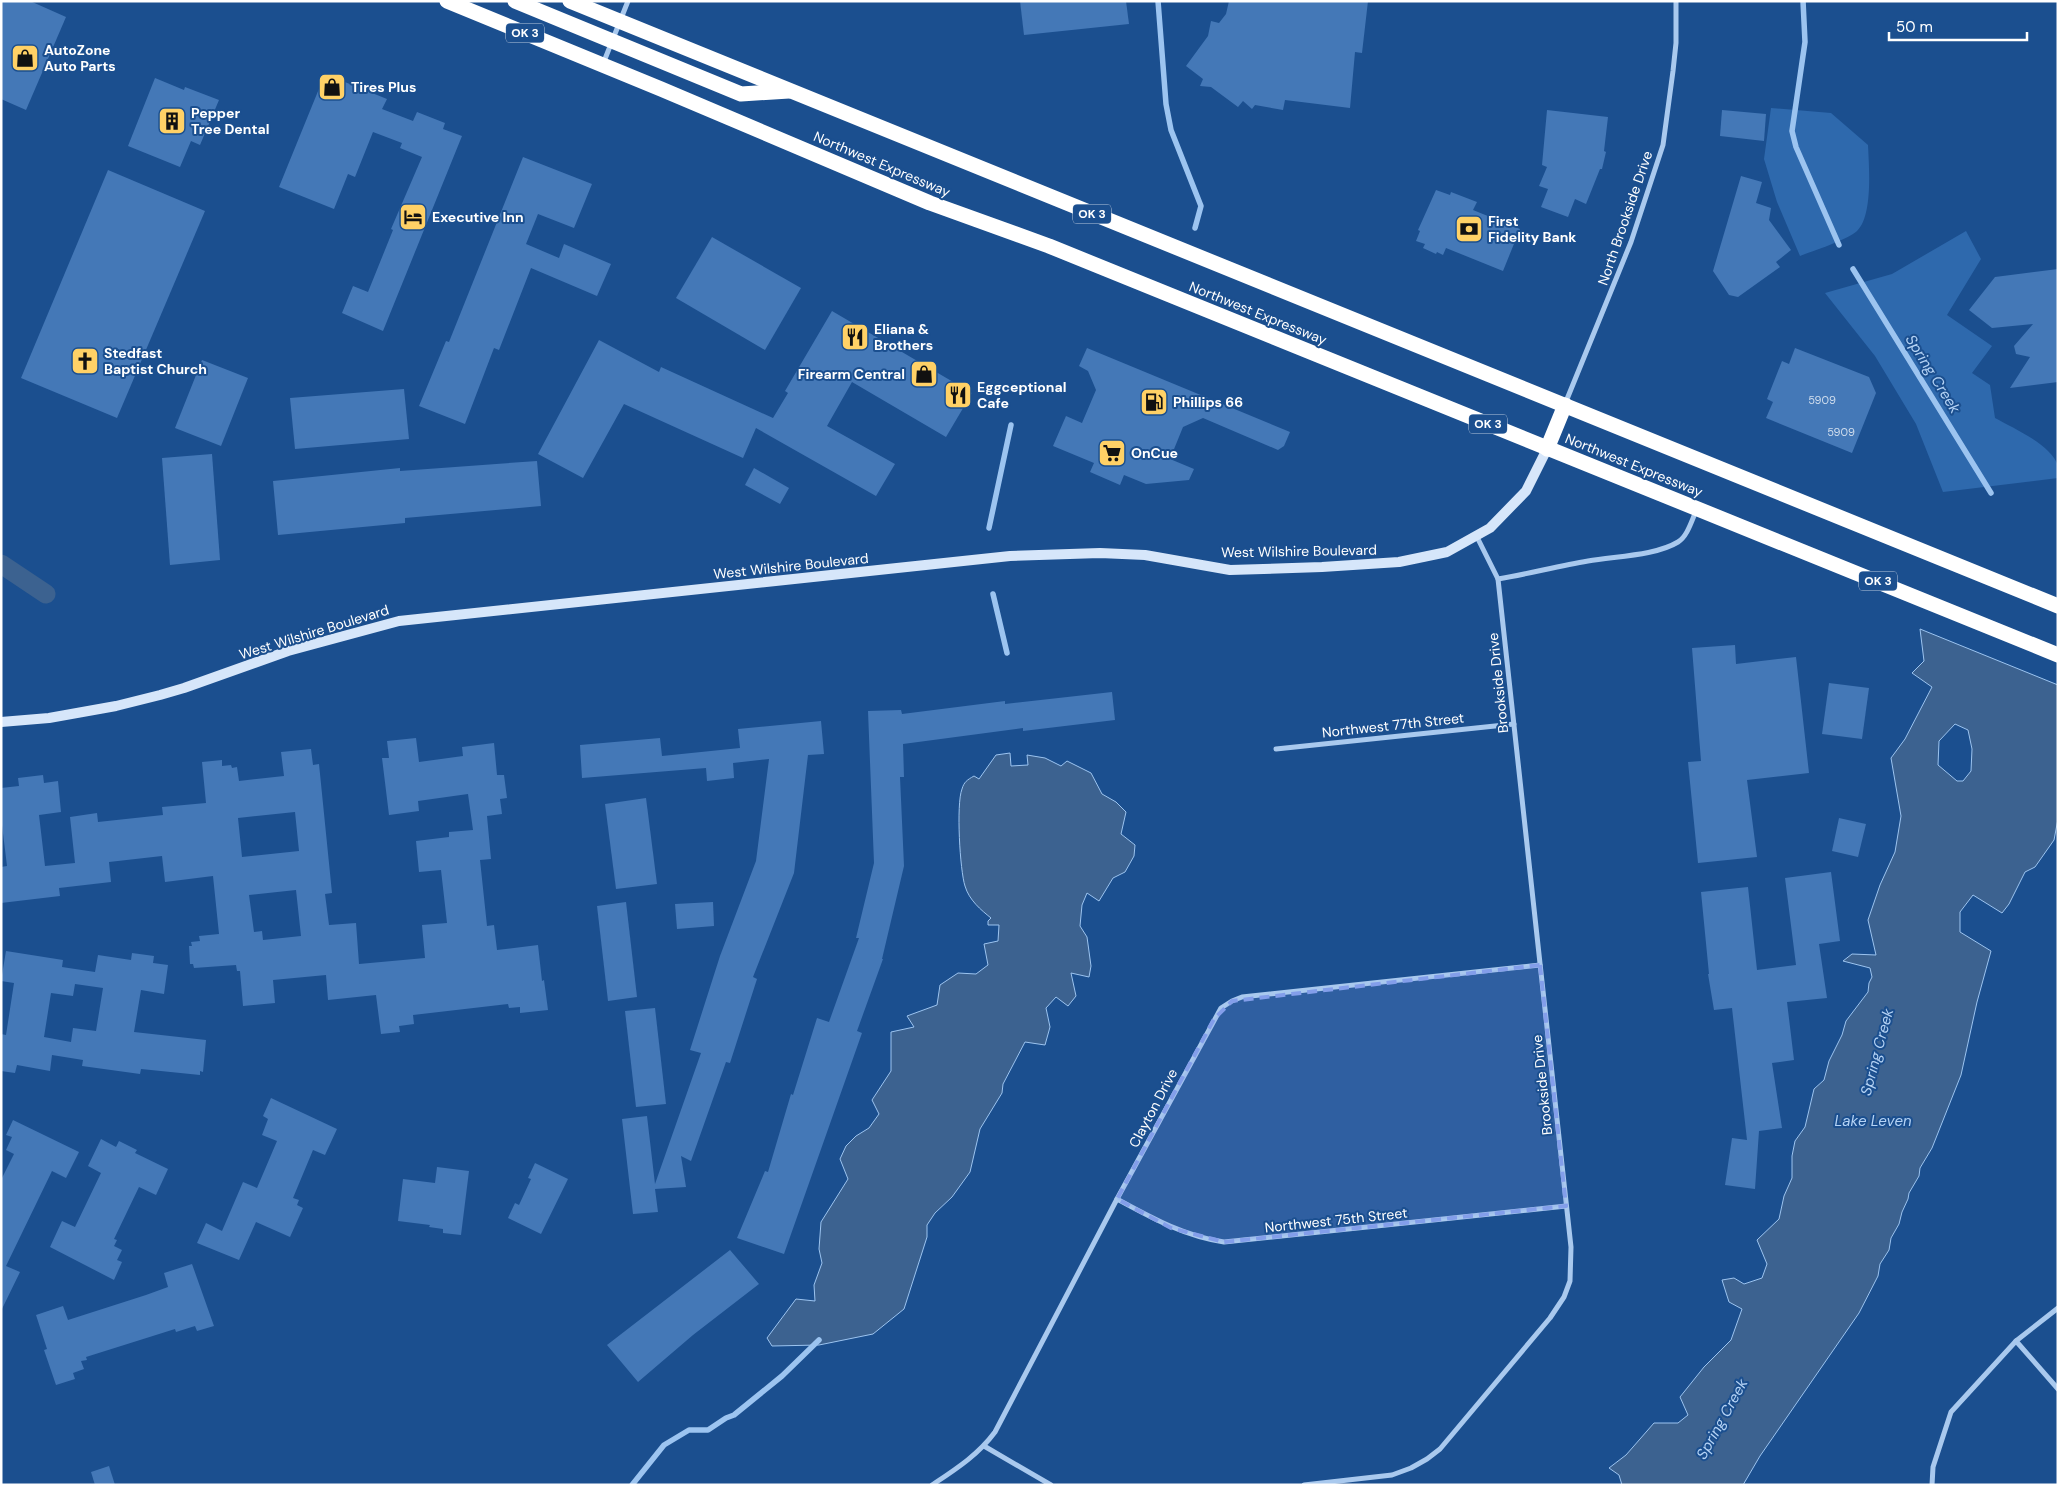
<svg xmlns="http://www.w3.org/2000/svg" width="2059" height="1486" font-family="'DM Sans',sans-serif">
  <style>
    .green { fill: #2e69ad }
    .water { fill: #3c6290; stroke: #9cc4f0; fill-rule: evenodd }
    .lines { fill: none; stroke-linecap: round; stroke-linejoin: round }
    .stream { stroke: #9cc4f0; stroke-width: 5.5 }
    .canal { stroke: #3c6290; stroke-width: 19 }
    .building { fill: #4478b7; fill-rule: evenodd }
    .street { stroke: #a9c9ee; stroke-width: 5 }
    .secondary { stroke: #d6e6fa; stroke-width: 10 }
    .highway { stroke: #fff; stroke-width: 15 }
    .marked { fill: #839eea; fill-opacity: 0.2; stroke: #839eea; stroke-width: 4; stroke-dasharray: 10 6; stroke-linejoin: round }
    .labels { text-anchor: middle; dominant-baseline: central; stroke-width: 4; stroke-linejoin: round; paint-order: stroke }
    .number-label { font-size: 11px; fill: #d0dded }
    .shield { fill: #1b4f8f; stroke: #bbcadd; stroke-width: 1 }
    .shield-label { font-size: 12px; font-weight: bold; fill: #fff }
    .poi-label { font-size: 14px; font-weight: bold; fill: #fff; stroke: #1b4f8f; text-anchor: start }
    .street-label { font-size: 14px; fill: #fff; stroke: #1b4f8f }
    .water-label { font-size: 15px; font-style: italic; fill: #b5d3f5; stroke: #1b4f8f }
  </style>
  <rect width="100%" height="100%" fill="#1b4f8f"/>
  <!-- green -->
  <g class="green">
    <path d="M1771,108L1831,113L1868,145C1869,167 1873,216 1857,231C1847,240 1813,251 1800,256L1777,202L1764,159Z"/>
    <path d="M1966,231L1981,259L1947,315L1992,346L1972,373L1990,385L1995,418C2013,428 2052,445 2058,466C2059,470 2058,475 2058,478L1943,492L1916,424L1875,356L1825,293L1892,274Z"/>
  </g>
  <!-- water -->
  <g class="water">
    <path d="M1920,629L2058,685V819L2054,840L2035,867L2025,872L2009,904L2002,913L1973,895L1960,912V932L1991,951L1977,1002L1961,1075L1932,1148L1920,1168L1919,1176L1909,1193L1908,1199L1902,1212L1899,1224L1891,1238L1889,1250L1880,1264L1878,1276L1859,1313L1760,1456L1743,1485H1622L1619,1475L1609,1468L1626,1455L1654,1423H1678L1688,1415L1680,1397L1704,1367L1731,1340L1742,1309L1729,1302L1722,1280L1734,1278L1744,1284L1762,1278L1767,1264L1757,1240L1779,1219L1784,1196L1792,1178V1156L1795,1141L1805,1127L1814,1089L1824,1080L1829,1061L1842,1035L1846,1021L1868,992L1869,983L1872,977L1870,968L1843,961L1852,954L1876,955L1868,920L1880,885L1895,852L1901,816L1891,758L1905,739L1932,687L1912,673L1924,661ZM1955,724L1968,730L1972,749L1971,771L1963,781H1957L1938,765L1939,741Z"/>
    <path d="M1010,753L1011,766L1028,765L1027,755L1045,758L1061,766L1067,761L1091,773L1102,794L1116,802L1126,812L1121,834L1135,845L1134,856L1125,872L1113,878L1099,901L1087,893L1082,905L1080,926L1087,937L1091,966L1089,977L1071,973L1076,996L1068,1006L1056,997L1046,1008L1050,1027L1045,1045L1025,1042L1003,1084L1002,1093L980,1129L970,1172L952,1197L935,1213L927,1225V1237L904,1309L873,1334L819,1345L772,1346L767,1338L796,1299L815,1301L814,1285L822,1263L819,1249L821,1222L848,1179L840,1159L846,1146L856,1136L869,1128L879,1114L872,1100L891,1071V1032L914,1027L907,1016L937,1005L940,985L958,973L976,974L988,965L984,944L998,941L999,925H988V921L991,918C981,910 969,900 965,886C960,871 956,804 962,789C964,782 967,780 974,776L979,779L996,755Z"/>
  </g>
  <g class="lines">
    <!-- stream -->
    <g class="stream">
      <polyline points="1158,1 1166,104 1171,130 1201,206 1195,228"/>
      <polyline points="1803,1 1805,42 1792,131 1796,147 1839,245"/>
      <polyline points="1853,269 1991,493"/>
      <polyline points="989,528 1011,425"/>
      <polyline points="993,594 1007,653"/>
      <polyline points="632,1485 664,1445 689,1430 708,1430 726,1418 734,1415 782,1376 819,1340"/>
    </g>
    <!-- canal -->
    <polyline class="canal" points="1,564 46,594"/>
  </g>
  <!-- building -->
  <g class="building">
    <polygon points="1,1 30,1 66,17 26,110 1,99"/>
    <polygon points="1020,1 1126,1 1129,24 1024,35"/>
    <polygon points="1229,1 1368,1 1362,53 1355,52 1350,108 1285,100 1283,110 1255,105 1252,109 1243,101 1238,107 1211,87 1200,86 1203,79 1186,66 1208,36 1211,21 1219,23 1226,14"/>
    <polygon points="325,74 387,99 382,109 413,121 417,112 445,123 443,129 462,136 383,331 342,313 353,286 368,292 393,230 391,229 422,157 400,148 402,143 373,132 355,177 348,174 334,209 279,187"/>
    <polygon points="155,78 184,90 185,87 219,100 200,145 191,141 180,167 128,146"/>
    <polygon points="1547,110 1608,117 1604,151 1606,152 1602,169 1600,169 1586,204 1575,199 1568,217 1541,207 1548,189 1539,186 1547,167 1542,165"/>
    <polygon points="1722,110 1766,114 1764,141 1720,136"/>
    <polygon points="523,157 592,184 574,228 538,214 526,244 559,258 564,244 611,264 597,296 531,268 499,350 494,348 465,424 419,406 446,341 449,342"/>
    <polygon points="108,170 205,211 117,418 21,378"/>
    <polygon points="1741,176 1762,182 1756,203 1771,208 1769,220 1791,250 1776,262 1780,267 1738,297 1729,295 1713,271"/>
    <polygon points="1436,190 1450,195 1451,192 1477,202 1473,210 1520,229 1503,271 1446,248 1443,255 1437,252 1436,254 1423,248 1425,244 1416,241 1420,231 1418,230"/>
    <polygon points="712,237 801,288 765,350 676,298"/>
    <polygon points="2058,269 2058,382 2010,388 2030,357 2016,354 2014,346 2033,324 1992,328 1969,310 1995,277"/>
    <polygon points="832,311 972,393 946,437 852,382 827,426 895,464 876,496 756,428 743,458 624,404 583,478 538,454 599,340 659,372 661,367 773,418 788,393 785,391"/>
    <polygon points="1087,348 1290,432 1284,446 1278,450 1203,418 1183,427 1170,459 1194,469 1189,480 1146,484 1124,475 1120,485 1090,472 1094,463 1053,446 1066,416 1082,423 1096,390 1088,371 1079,366"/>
    <polygon points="1795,348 1869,377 1876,393 1852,453 1766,418 1773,402 1767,399 1782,361 1789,364"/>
    <polygon points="202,360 248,378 221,446 175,428"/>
    <polygon points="404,389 409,439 295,449 290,398"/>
    <polygon points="212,454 220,560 170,565 162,458"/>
    <polygon points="537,461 541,506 405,518 405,523 278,535 273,481 400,468 400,471"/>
    <polygon points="754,468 789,488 780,504 745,485"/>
    <polygon points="1735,645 1736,664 1796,657 1809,773 1747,780 1757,857 1698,863 1688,762 1701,761 1692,648"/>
    <polygon points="1829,683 1869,688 1862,739 1822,734"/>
    <polygon points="1112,692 1115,720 1023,731 1023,728 903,744 904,777 900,777 904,866 882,959 883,959 857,1031 862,1033 784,1254 737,1238 765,1171 768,1172 791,1094 793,1095 817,1018 829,1022 859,938 856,938 874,863 868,711 901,710 902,714 1005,701 1005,704"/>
    <polygon points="821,721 824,754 808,755 794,873 753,977 757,979 730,1063 726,1062 691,1161 681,1156 686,1187 655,1189 658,1212 633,1214 622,1119 647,1116 655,1184 701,1053 690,1050 720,956 756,861 769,759 733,763 734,778 707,781 706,768 582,778 580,745 660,738 662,756 740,748 738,729"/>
    <path d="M416,738L419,762L463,756L462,747L494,743L497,775H504L507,798L500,799L502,814L487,816L491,859L480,860L487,926L494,925L497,950L538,945L542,981L544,980L548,1010L520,1013V1007L509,1008L508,1004L413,1015L414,1024L399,1026L400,1032L381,1034L376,995L328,1000L326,975L273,980L275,1003L243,1006L240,971H237L236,965L194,968L193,964H190L189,946H192L191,942L200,941L199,936L219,934L213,876L165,882L162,856L109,862L111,882L59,888L60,896L1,903V867L7,866L1,817V788L19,786L18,778L43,775L44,783L58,781L61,812L39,815L45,866L75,863L70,817L97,813L98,822L163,815L162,807L206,803L202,762L222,760V766L231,765L232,768L237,767L239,781L284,776L281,752L311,749L313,765L319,764L332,893L325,894L329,925L356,923L359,964L425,958L422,925L447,923L441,870L419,872L416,841L449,837V832L473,830L468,794L418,801L419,811L389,815L382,758H389L387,741ZM295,812L299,851L242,857L238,818ZM296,890L301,936L263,940L262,931L254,932L249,895Z"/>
    <polygon points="646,798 657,884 616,889 605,804"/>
    <polygon points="1839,818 1866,824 1858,857 1832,851"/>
    <polygon points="1831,872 1840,941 1819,944 1827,998 1787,1002 1794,1060 1772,1063 1782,1128 1759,1131 1755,1189 1725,1185 1732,1138 1747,1140 1732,1008 1714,1010 1708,974 1709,974 1701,892 1748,887 1757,970 1796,965 1785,878"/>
    <polygon points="626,902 637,997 608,1001 597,906"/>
    <polygon points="713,902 714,926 677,929 675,904"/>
    <path d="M6,951L63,960L62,967L95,972L98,955L131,960L132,953L154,956L153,963L168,965L164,994L141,990L134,1032L206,1040L203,1072L200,1071V1075L141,1069L140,1074L82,1066L83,1060L52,1055L50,1071L17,1065L15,1073L1,1071V1034L6,1035L14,983L1,981ZM75,984L103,988L96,1031L73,1028L71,1042L44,1037L51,993L73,996Z"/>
    <polygon points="655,1008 666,1104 636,1107 625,1011"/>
    <polygon points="271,1098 337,1129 325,1155 313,1150 293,1198 299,1200 297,1205 303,1208 290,1237 256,1222 239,1260 197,1243 206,1223 222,1231 243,1182 257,1188 277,1141 262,1135 268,1119 263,1116"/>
    <polygon points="13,1120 79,1152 66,1178 52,1171 6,1266 20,1272 1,1311 1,1180 14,1154 6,1150 12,1137 6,1135"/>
    <polygon points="101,1139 116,1147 119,1141 137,1150 135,1153 168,1169 156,1195 139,1187 114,1239 117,1240 114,1246 122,1250 117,1260 122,1262 114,1280 50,1247 62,1221 75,1227 101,1173 88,1166"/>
    <polygon points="535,1163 568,1179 541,1234 508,1218 515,1203 519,1205 531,1179 528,1178"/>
    <polygon points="437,1167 469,1171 461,1235 443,1233 443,1229 429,1227 430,1225 398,1221 403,1179 435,1183"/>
    <polygon points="730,1250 759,1284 693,1335 638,1382 607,1345"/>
    <polygon points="192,1264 214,1326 197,1331 195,1326 176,1332 175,1329 86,1357 87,1360 81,1361 84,1369 73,1373 75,1379 56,1385 44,1350 47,1349 36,1315 63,1306 68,1320 146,1295 168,1287 164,1273"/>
    <polygon points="109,1466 115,1485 95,1485 91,1472"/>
  </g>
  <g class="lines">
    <!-- street -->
    <g class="street">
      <polyline points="603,64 628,1"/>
      <polyline points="1565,404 1631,242 1663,145 1673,71 1676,43 1676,1"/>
      <path d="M1498,579C1528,574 1558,566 1588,561C1615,556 1655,556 1678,542C1688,536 1692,519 1697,509"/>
      <polyline points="1276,749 1514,724"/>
      <path d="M1117,1199C1152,1218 1184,1236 1224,1242L1566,1206"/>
      <polyline points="2016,1341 2058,1389"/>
      <polyline points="984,1446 1051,1485"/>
      <path d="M932,1485C956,1469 978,1455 995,1432L1117,1199L1221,1008L1232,1001L1242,997L1540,965"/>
      <polyline points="1304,1485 1392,1475 1411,1468 1427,1459 1440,1449 1550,1318 1564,1297 1570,1281 1571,1247 1498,579 1477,537"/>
      <polyline points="1932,1485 1933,1467 1951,1412 2016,1341 2058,1308"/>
    </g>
    <!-- secondary -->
    <polyline class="secondary" points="1,722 49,718 116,706 160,695 184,688 288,651 399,621 1010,556 1100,553 1145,555 1230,570 1322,567 1399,562 1447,552 1490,528 1526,491 1547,449"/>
    <!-- highway -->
    <g class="highway">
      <polyline points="447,1 661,89 930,203 1049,246 2058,655"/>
      <polyline points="515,1 741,94 789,91"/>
      <polyline points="570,1 2058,606"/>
      <polyline points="1547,449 1565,405"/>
    </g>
  </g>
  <!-- marked area -->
  <path class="marked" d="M1540,965L1566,1206L1224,1242L1171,1228L1117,1199L1214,1019L1232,1001Z"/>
  <!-- icons -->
  <defs>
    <g id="shop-square" transform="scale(1.4375)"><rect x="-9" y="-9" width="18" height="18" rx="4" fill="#ffd166" stroke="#1b4f8f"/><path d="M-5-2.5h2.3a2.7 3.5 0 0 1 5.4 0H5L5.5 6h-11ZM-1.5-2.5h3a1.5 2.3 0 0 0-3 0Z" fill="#111"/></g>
    <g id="building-square" transform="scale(1.4375)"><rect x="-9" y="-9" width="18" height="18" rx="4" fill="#ffd166" stroke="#1b4f8f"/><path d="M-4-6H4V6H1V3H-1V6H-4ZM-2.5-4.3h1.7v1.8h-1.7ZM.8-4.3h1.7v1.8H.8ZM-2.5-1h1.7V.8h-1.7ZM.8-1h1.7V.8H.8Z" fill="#111"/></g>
    <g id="hotel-square" transform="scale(1.4375)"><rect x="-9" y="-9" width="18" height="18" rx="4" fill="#ffd166" stroke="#1b4f8f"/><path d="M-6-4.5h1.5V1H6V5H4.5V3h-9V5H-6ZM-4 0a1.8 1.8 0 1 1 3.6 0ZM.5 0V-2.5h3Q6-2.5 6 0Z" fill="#111"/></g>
    <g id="bank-square" transform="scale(1.4375)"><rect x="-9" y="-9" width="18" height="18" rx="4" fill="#ffd166" stroke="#1b4f8f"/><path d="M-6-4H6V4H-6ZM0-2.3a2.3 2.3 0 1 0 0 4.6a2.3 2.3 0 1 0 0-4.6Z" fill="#111"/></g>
    <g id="restaurant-square" transform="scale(1.4375)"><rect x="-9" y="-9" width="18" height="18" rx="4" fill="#ffd166" stroke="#1b4f8f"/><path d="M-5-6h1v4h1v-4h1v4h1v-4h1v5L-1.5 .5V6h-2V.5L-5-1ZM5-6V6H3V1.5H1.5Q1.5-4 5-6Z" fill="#111"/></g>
    <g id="church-square" transform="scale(1.4375)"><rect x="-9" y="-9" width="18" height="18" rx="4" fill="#ffd166" stroke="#1b4f8f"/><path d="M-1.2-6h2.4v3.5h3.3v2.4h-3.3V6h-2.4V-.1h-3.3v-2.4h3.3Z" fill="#111"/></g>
    <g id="fuel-square" transform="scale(1.4375)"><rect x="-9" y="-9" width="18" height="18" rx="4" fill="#ffd166" stroke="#1b4f8f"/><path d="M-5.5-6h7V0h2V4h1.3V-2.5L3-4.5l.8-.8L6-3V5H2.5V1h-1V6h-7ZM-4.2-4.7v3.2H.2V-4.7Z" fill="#111"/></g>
    <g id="supermarket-square" transform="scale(1.4375)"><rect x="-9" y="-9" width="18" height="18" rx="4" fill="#ffd166" stroke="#1b4f8f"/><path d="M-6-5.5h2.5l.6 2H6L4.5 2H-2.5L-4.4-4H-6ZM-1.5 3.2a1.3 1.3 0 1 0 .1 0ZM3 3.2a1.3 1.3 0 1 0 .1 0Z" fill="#111"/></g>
  </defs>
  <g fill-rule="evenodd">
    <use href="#shop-square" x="25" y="58"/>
    <use href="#shop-square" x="332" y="87"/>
    <use href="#building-square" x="172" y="121"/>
    <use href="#hotel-square" x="413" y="217"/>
    <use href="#bank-square" x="1469" y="229"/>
    <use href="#restaurant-square" x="855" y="337"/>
    <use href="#church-square" x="85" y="361"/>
    <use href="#shop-square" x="924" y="374"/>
    <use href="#restaurant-square" x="958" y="395"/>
    <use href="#fuel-square" x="1154" y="402"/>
    <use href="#supermarket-square" x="1112" y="453"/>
  </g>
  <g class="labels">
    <!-- number labels -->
    <g class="number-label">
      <text x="1822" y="400">5909</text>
      <text x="1841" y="432">5909</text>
    </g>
    <!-- shield labels -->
    <g class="shield">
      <rect x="506" y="23.5" width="38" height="19" rx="4"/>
      <rect x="1073" y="204.5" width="38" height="19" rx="4"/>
      <rect x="1469" y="414.5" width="38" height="19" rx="4"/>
      <rect x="1859" y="571.5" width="38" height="19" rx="4"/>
    </g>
    <g class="shield-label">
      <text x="525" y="33">OK 3</text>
      <text x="1092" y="214">OK 3</text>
      <text x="1488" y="424">OK 3</text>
      <text x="1878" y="581">OK 3</text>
    </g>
    <!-- poi labels -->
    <g class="poi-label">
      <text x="44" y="50">AutoZone<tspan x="44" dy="16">Auto Parts</tspan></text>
      <text x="351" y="87">Tires Plus</text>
      <text x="191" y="113">Pepper<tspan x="191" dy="16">Tree Dental</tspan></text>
      <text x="432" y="217">Executive Inn</text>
      <text x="1488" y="221">First<tspan x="1488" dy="16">Fidelity Bank</tspan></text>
      <text x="874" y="329">Eliana &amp;<tspan x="874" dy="16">Brothers</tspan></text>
      <text x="104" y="353">Stedfast<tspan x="104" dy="16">Baptist Church</tspan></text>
      <text x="905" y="374" text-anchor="end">Firearm Central</text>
      <text x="977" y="387">Eggceptional<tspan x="977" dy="16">Cafe</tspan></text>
      <text x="1173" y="402">Phillips 66</text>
      <text x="1131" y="453">OnCue</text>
    </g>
    <!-- street labels -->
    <g class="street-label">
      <text transform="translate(882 164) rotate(23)">Northwest Expressway</text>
      <text transform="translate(1625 218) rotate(-71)">North Brookside Drive</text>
      <text transform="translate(1258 313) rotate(22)">Northwest Expressway</text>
      <text transform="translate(1634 465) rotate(22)">Northwest Expressway</text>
      <text transform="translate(1299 551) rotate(-1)">West Wilshire Boulevard</text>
      <text transform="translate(791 566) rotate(-6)">West Wilshire Boulevard</text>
      <text transform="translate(314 632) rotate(-17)">West Wilshire Boulevard</text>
      <text transform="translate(1498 683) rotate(-96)">Brookside Drive</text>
      <text transform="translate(1393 725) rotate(-6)">Northwest 77th Street</text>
      <text transform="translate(1542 1085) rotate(-96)">Brookside Drive</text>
      <text transform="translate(1153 1108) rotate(-62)">Clayton Drive</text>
      <text transform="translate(1336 1220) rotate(-6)">Northwest 75th Street</text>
    </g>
    <!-- water labels -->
    <g class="water-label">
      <text transform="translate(1933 374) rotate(58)">Spring Creek</text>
      <text transform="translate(1877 1052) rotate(-75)">Spring Creek</text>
      <text x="1873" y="1121">Lake Leven</text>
      <text transform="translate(1722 1419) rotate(-61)">Spring Creek</text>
    </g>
  </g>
  <!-- border -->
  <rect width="2059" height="1486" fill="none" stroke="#ffffff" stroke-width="5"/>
  <!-- scale -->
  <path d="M1889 32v8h138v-8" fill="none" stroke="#ffffff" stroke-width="2.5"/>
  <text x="1896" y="32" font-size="15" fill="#ffffff" stroke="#1b4f8f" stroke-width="4" paint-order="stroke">50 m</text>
</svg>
